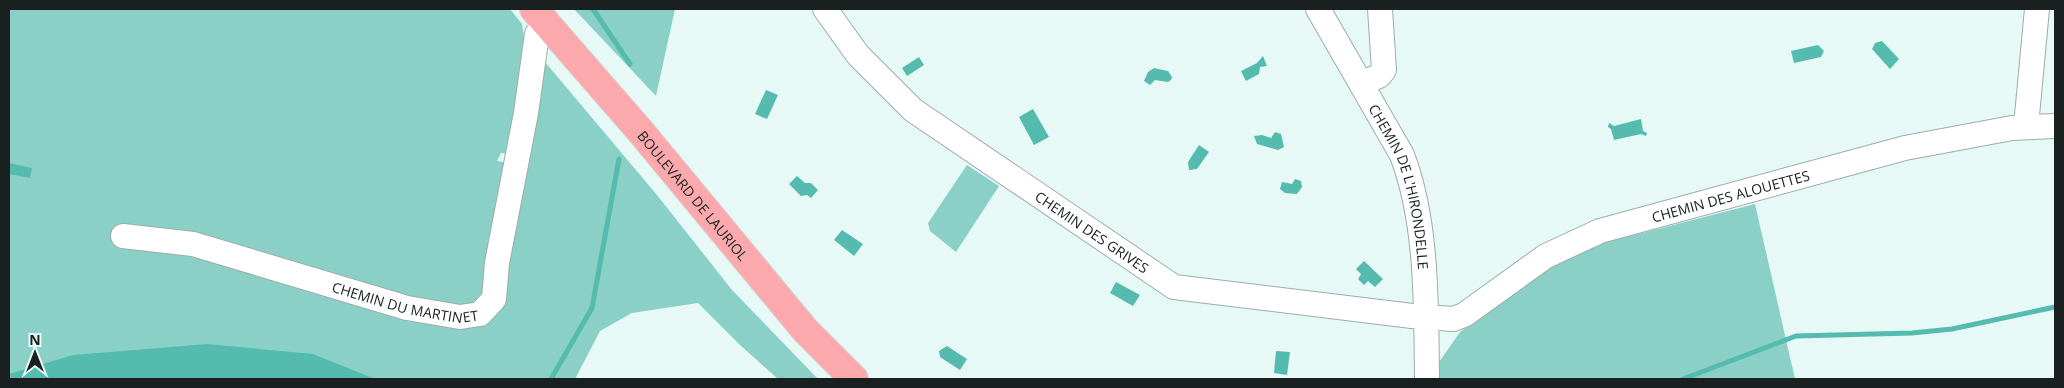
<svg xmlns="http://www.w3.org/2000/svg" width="2064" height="388" font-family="'Open Sans',sans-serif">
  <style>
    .green { fill: #8bd0c6; fill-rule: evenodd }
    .water { fill: #54bbae }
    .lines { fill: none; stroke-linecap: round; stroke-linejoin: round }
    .stream { stroke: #54bbae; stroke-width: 5 }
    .minor-casing { stroke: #9cadaa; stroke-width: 26 }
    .major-casing { stroke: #d6d7d7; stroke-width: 30 }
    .minor { stroke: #fff; stroke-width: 24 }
    .major { stroke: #fba9ac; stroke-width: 28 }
    .labels { text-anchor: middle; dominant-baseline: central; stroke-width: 4; stroke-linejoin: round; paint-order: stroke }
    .street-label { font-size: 14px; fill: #1a201f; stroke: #e7f9f6 }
  </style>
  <rect width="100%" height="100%" fill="#e7f9f6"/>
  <!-- green -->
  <g class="green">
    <path d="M9,9H510L522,24L524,37L657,195L732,290L818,379H778L740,345L698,303L632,313L600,331L575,379H9ZM539,96L529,166L497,161L501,153L510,154Z"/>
    <polygon points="574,9 675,9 656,96"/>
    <polygon points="967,165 999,186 956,252 930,231 928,223"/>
    <polygon points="1755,204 1795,379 1437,379 1437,365 1460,332 1576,250"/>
  </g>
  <!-- water -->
  <g class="water">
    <polygon points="1882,41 1899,59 1890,69 1872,49 1875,43"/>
    <polygon points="1818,45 1824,51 1821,57 1794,63 1791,51"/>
    <polygon points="1263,56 1267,66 1260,67 1259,74 1246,81 1241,71 1257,63"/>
    <polygon points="919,57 924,65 907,76 902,68"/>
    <polygon points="1154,68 1168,71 1172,77 1171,80 1168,82 1155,80 1150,85 1144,81 1148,72"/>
    <polygon points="766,90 778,95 767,119 755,114"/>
    <polygon points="1033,109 1049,137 1034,145 1019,117"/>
    <polygon points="1641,119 1643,131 1647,133 1646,136 1641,134 1614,140 1611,129 1608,127 1609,123 1614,126"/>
    <polygon points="1275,132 1281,134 1284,147 1278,150 1257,144 1254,136 1262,135 1271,138"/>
    <polygon points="1199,145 1209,152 1197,169 1189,170 1188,162"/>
    <polygon points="9,163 32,168 30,178 9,174"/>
    <polygon points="797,176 805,183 811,183 818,190 811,198 807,195 801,196 789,184"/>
    <polygon points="1295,179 1301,181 1302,187 1297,194 1285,193 1280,189 1282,182 1292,184"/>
    <polygon points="842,230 863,244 854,256 834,240"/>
    <polygon points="1364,261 1383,279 1375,287 1368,281 1364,285 1358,279 1361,274 1356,269"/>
    <polygon points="1116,282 1140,295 1133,306 1110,293"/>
    <polygon points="207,344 313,354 375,379 9,379 9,374 73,355"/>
    <polygon points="947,346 967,359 960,370 940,357 939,351"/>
    <polygon points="1276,351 1290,352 1287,375 1274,373"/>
  </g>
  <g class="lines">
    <!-- stream -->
    <g class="stream">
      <polyline points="593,9 630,64"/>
      <polyline points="551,379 592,308 619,159"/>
      <polyline points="1683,379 1796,336 1912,333 1952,329 2055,307"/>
    </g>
    <!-- minor casing -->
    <g class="minor-casing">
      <g id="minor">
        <path id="s1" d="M825,9L858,55L913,110L1174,287L1412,316L1453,319L1464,315L1546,256L1600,231L1905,148L2012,128L2055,126"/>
        <path id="s2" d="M1318,9L1402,155C1428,223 1426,307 1427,379"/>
        <polyline points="1362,83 1379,76 1384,70 1380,9"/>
        <polyline points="2026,126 2037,9"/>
        <path id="s3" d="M123,236L193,244L407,308L460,317L480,314L494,299L497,263L526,113L537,34L548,25"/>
      </g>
    </g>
    <!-- major casing -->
    <g class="major-casing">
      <g id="major">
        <path id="s4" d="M534,9L641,132L805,330L854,379"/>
      </g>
    </g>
    <!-- minor -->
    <use href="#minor" class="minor"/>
    <!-- major -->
    <use href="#major" class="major"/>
  </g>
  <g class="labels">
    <!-- street labels -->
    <g class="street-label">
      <text stroke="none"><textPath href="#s2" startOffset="198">CHEMIN DE L'HIRONDELLE</textPath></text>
      <text stroke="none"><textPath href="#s1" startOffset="1038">CHEMIN DES ALOUETTES</textPath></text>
      <text stroke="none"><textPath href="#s4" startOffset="245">BOULEVARD DE LAURIOL</textPath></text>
      <text stroke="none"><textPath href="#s1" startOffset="351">CHEMIN DES GRIVES</textPath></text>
      <text stroke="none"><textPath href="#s3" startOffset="291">CHEMIN DU MARTINET</textPath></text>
    </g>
  </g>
  <!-- border -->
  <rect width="2064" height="388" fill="none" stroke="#1a201f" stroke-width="20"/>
  <!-- north arrow -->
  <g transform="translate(35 353)" stroke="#e7f9f6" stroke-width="4" paint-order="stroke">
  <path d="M0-4L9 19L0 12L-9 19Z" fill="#1a201f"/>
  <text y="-8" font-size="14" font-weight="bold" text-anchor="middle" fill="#1a201f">N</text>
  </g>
</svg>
